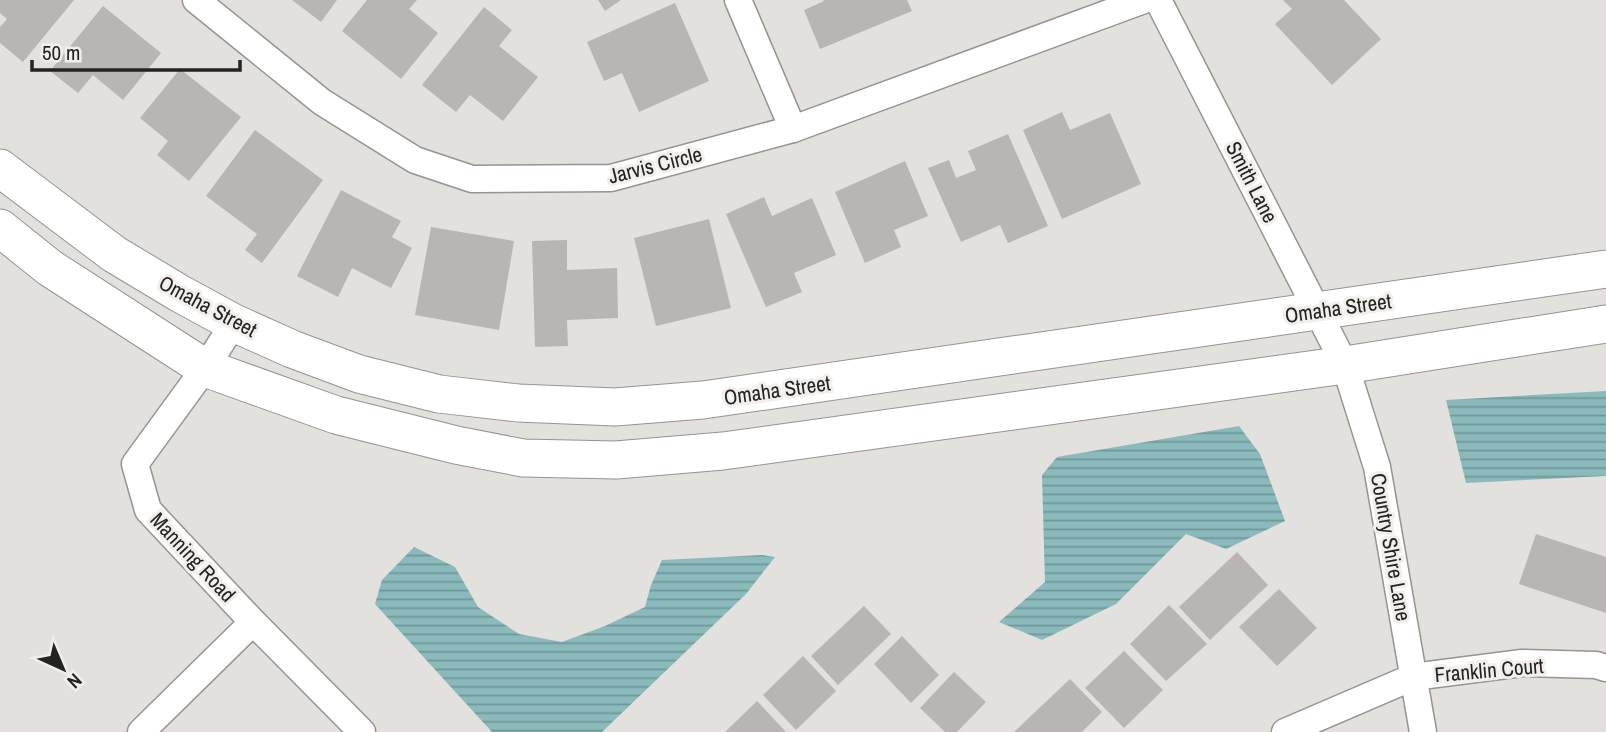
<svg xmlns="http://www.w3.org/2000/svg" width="1606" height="732" font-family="'Archivo Narrow',sans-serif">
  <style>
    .water { fill: url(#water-rules) }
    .building { fill: #b8b5b2 }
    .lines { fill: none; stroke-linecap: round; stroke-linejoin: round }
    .street-casing { stroke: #969390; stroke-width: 29 }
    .secondary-casing { stroke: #969390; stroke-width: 39 }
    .street { stroke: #fff; stroke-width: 26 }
    .secondary { stroke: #fff; stroke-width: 37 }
    .labels { text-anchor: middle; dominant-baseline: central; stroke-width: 6; stroke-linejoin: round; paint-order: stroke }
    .street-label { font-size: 21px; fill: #232321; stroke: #f1eeeb }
  </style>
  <defs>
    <pattern id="water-rules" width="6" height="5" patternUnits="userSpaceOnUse" patternTransform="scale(1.75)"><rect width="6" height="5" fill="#8ababc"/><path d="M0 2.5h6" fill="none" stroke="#709798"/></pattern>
  </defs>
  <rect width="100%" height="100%" fill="#e3e1de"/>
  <!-- water -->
  <g class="water">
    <polygon points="1606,391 1606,476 1466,483 1446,400"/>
    <polygon points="1239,426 1260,454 1285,521 1226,549 1186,534 1116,604 1042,640 999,622 1045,582 1042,475 1057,457"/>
    <polygon points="414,547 455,567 478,607 519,634 562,642 605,626 645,607 651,585 662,560 762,555 775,557 746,594 602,732 492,732 375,604 382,580"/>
  </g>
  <!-- building -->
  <g class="building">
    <polygon points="0,0 74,0 23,62 0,43 0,27 7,19 0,13"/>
    <polygon points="292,0 337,0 321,22"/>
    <polygon points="367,0 417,0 409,9 438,33 401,79 342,31"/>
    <polygon points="598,0 621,0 605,11"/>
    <polygon points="823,0 907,0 912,11 820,49 804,10 824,1"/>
    <polygon points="1283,0 1344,0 1381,39 1332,85 1275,24 1292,9"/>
    <polygon points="675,3 709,81 639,112 622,73 604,81 587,42"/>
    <polygon points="103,6 161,53 123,100 93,75 78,93 50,71"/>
    <polygon points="484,7 512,30 499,46 538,77 503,121 470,95 456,112 422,85"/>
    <polygon points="180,69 241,117 189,181 157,155 168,141 140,118"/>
    <polygon points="1062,112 1070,130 1110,113 1141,184 1062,219 1023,130"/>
    <polygon points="255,130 323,180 262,263 245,250 257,234 206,196"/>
    <polygon points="1008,134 1048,226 1008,243 1000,225 961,242 928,168 949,160 956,178 976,170 968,151"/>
    <polygon points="905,161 928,216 894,230 901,247 865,263 835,192"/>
    <polygon points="341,190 401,221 392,237 412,248 391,288 352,268 338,297 297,276"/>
    <polygon points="764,197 772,216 812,198 836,255 794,273 802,292 766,307 726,214"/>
    <polygon points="709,219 731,308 656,326 634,238"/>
    <polygon points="431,227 514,241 499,330 415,315"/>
    <polygon points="567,240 567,270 617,268 618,318 567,320 568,346 535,347 532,241"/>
    <polygon points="1536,534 1606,557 1606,613 1519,584"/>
    <polygon points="1237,552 1268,585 1210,640 1179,607"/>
    <polygon points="1279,589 1317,628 1277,666 1239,627"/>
    <polygon points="1169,605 1207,644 1166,681 1130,644"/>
    <polygon points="864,606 891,634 838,685 811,656"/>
    <polygon points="902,636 939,675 911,703 874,664"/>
    <polygon points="1124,651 1163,690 1124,728 1085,688"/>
    <polygon points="803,656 836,691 796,730 763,695"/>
    <polygon points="954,672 986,702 957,732 945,732 920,708"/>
    <polygon points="1070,679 1102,712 1082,732 1014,732"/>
    <polygon points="757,701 786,732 725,732"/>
  </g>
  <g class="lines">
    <!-- street casing -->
    <g class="street-casing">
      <g id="street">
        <polyline points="196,0 322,102 415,160 472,179 611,178 793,129 1144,0"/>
        <polyline points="738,0 793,129"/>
        <polyline points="1158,0 1345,365 1377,467 1423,732"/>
        <polyline points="234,323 205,368 135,464 148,510 253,622 362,732"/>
        <polyline points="141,732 253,622"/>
        <polyline points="1285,732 1413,677 1522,663 1596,665 1606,668"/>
      </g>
    </g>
    <!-- secondary casing -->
    <g class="secondary-casing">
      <g id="secondary">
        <polyline points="0,168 114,254 179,293 234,323 292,349 359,374 439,394 518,403 615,407 703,400 1606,269"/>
        <polyline points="0,228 50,268 205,368 336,415 456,445 523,458 616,460 723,451 1345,365 1606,324"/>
      </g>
    </g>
    <!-- street -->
    <use href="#street" class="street"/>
    <!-- secondary -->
    <use href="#secondary" class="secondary"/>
  </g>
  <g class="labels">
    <!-- street labels -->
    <g class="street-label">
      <text transform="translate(655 165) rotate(-14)">Jarvis Circle</text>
      <text transform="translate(1252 182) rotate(63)">Smith Lane</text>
      <text transform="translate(208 306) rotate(28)">Omaha Street</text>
      <text transform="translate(1338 308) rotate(-8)">Omaha Street</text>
      <text transform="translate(777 390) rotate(-8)">Omaha Street</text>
      <text transform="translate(1391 547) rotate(80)">Country Shire Lane</text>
      <text transform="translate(193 557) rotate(47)">Manning Road</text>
      <text transform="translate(1489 670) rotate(-5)">Franklin Court</text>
    </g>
  </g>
  <!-- north arrow -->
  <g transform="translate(63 669) rotate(136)" stroke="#f1eeeb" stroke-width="5" paint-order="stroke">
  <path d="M0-5L12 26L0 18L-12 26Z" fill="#232321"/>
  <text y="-10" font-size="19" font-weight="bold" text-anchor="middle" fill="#232321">N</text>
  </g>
  <!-- scale -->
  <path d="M32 60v10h208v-10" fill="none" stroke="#232321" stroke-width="3.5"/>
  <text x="42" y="60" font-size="21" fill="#232321" stroke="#f1eeeb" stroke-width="5" paint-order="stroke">50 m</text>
</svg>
